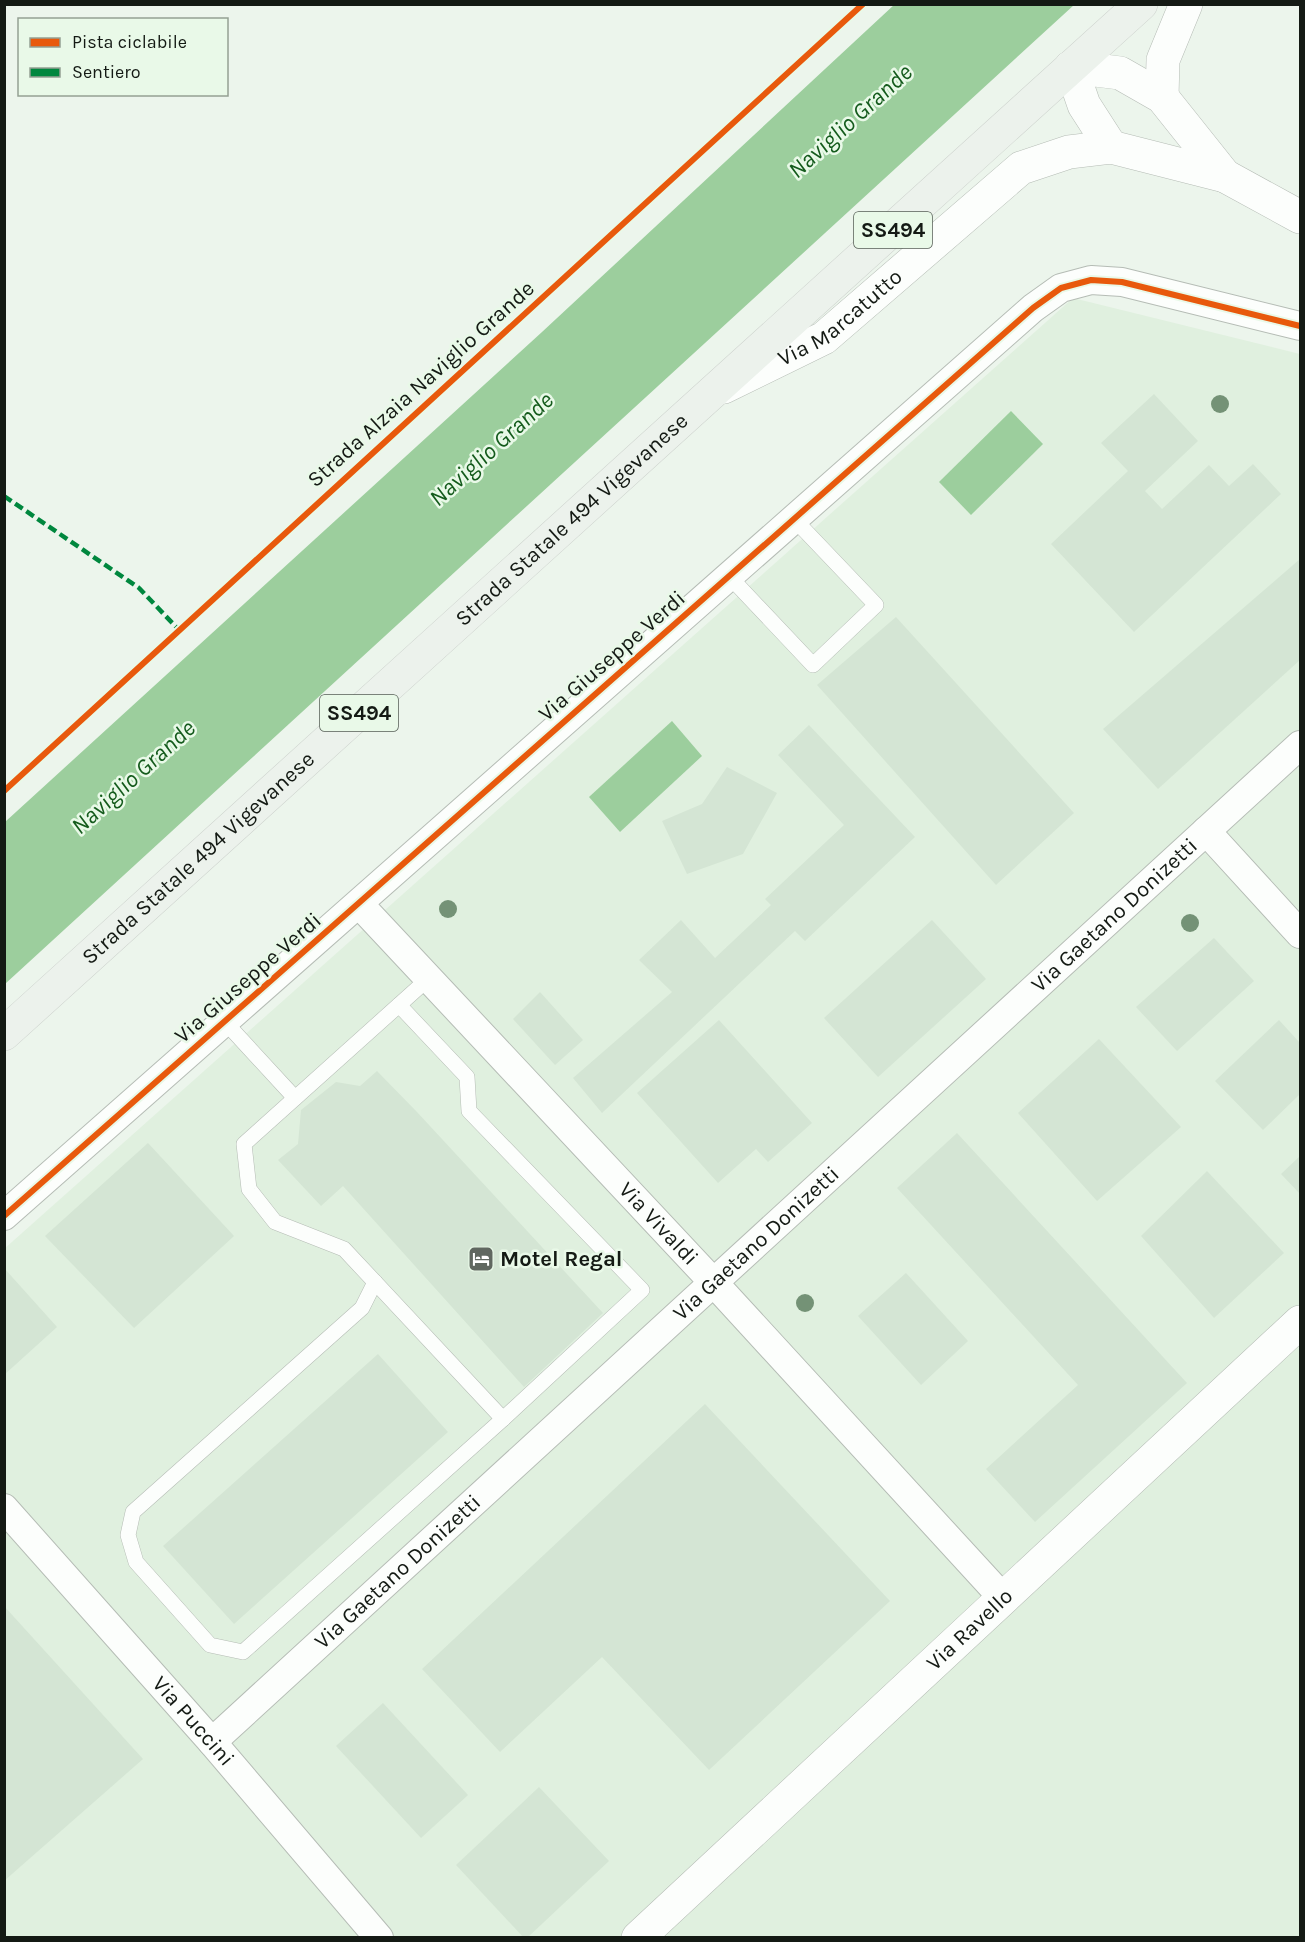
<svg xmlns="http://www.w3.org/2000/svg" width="1305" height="1942" font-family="Karla,sans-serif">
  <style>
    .built { fill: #e0f0df }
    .water { fill: #9cce9d }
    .building { fill: #d4e5d4 }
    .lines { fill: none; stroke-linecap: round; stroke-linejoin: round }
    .service-casing { stroke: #b5bcb5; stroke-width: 16 }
    .minor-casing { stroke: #b5bcb5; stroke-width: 30 }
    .tertiary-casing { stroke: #b5bcb5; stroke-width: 34 }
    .primary-casing { stroke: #cdd2cd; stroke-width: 34 }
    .service { stroke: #fcfefc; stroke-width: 15 }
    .minor { stroke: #fcfefc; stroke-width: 28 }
    .tertiary { stroke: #fcfefc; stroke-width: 33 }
    .primary { stroke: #ecf2ec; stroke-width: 33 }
    .quiet { stroke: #00873e; stroke-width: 4.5; stroke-dasharray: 9 4.5; stroke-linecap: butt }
    .cycleway-casing { stroke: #e9f9e8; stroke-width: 10 }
    .cycleway { stroke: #e8590c; stroke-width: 6 }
    .tree { fill: #749276 }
    .labels { text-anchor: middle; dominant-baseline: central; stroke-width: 5; stroke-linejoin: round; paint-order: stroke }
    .shield { fill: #e9f9e8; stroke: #545d54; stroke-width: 1.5 }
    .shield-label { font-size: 21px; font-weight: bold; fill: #141a14 }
    .street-label { font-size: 22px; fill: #141a14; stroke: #e9f9e8 }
    .poi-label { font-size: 22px; font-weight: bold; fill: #141a14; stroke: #e9f9e8; text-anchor: start }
    .water-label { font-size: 24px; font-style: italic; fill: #145b1c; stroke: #e9f9e8 }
  </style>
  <rect width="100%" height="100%" fill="#ecf5ec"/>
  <!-- built -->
  <polygon class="built" points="1073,298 1300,354 1300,1937 5,1937 4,1249"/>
  <!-- water -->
  <g class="water">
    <polygon points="895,4 1074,5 5,984 5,822 542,332"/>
    <polygon points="1011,411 1043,444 971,515 939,482"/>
    <polygon points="672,721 702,756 620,832 589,797"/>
  </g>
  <!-- building -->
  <g class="building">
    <polygon points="1154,394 1198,441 1145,491 1162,509 1209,465 1229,486 1253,464 1281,494 1134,632 1051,544 1128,471 1101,443"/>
    <polygon points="1300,559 1300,660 1158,789 1103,729"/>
    <polygon points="896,617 1074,813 996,885 817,685"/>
    <polygon points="809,725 915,837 805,941 795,931 602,1113 573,1078 672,992 639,960 681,920 715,958 771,905 765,899 844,825 778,755"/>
    <polygon points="727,767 777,793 743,854 687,874 662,821 702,804"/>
    <polygon points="932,920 986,979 878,1077 824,1018"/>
    <polygon points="1214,938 1254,981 1177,1051 1136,1007"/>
    <polygon points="540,992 583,1040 555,1065 513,1019"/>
    <polygon points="719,1020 812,1123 768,1162 756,1149 718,1183 637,1093"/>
    <polygon points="1279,1020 1300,1043 1300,1094 1263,1130 1215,1081"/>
    <polygon points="1099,1039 1181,1127 1097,1201 1018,1113"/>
    <polygon points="377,1071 417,1112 603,1313 524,1387 343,1186 321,1206 278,1160 298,1144 301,1110 336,1082 360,1086"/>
    <polygon points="957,1133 1187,1383 1035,1522 986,1469 1078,1385 897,1188"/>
    <polygon points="148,1143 234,1236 134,1328 45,1236"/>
    <polygon points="1300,1156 1300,1194 1281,1174"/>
    <polygon points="1207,1171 1284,1253 1214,1318 1141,1236"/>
    <polygon points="4,1268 57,1327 4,1375"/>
    <polygon points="906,1273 968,1341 921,1385 858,1316"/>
    <polygon points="378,1354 448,1432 234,1624 163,1546"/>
    <polygon points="705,1404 890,1601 709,1770 602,1657 500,1752 422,1669"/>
    <polygon points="4,1606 143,1759 4,1881"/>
    <polygon points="383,1703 468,1795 421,1838 336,1746"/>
    <polygon points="539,1787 609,1861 527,1938 524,1938 456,1865"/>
  </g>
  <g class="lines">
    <!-- service casing -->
    <g class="service-casing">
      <g id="service">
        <polyline points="729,576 813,665 876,605 794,519"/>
        <polyline points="429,978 244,1144 249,1189 275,1222 344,1249 503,1419"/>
        <polyline points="225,1022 295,1098"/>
        <polyline points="375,1282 362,1308 133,1512 128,1535 136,1562 210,1645 243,1652 503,1419 642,1290 469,1111 467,1077 399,1005"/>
      </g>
    </g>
    <!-- minor casing -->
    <g class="minor-casing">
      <g id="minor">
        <polyline points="1206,831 1300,934"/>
        <path id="s1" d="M359,904L714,1283L1003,1598"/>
        <polyline points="4,1216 1033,308 1061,288 1091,280 1122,282 1300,326"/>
        <path id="s2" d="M4,1508L212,1742L379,1938"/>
        <path id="s3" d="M212,1742L1300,745"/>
      </g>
    </g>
    <!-- tertiary casing -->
    <g class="tertiary-casing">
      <g id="tertiary">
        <polyline points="1162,97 1163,60 1186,4"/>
        <polyline points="1111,147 1084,105 1071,67 1120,73 1162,97 1225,176"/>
        <path id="s4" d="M724,387L824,338L1021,168L1069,152L1111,147L1225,176L1300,217"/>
        <path id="s5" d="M638,1938L1300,1322"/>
      </g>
    </g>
    <!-- primary casing -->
    <g class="primary-casing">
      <g id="primary">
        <path id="s6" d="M4,1034L1141,4"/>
      </g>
    </g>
    <!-- service -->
    <use href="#service" class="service"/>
    <!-- minor -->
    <use href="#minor" class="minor"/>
    <!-- tertiary -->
    <use href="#tertiary" class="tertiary"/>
    <!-- primary -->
    <use href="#primary" class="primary"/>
    <!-- quiet -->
    <polyline class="quiet" points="4,496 139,588 179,630"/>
    <!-- cycleway casing -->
    <g class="cycleway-casing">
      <g id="cycleway">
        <polyline points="4,791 863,4"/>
        <polyline points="4,1216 1033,308 1061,288 1091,280 1122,282 1300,326"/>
      </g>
    </g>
    <!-- cycleway -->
    <use href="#cycleway" class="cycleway"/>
  </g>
  <!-- trees -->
  <g class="tree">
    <circle cx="1220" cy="404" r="9"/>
    <circle cx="448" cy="909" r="9"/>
    <circle cx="1190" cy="923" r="9"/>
    <circle cx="805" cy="1303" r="9"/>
  </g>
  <!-- icons -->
  <defs>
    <g id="hotel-square" transform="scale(1.35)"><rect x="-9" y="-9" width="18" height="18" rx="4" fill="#606760" stroke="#e9f9e8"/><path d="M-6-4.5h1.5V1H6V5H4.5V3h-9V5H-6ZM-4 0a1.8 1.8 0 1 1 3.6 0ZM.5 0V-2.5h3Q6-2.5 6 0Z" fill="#fff"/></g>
  </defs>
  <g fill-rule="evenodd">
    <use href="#hotel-square" x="481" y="1259"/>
  </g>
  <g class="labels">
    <!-- shield labels -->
    <g class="shield">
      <rect x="854" y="212" width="78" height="36" rx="4.5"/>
      <rect x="320" y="695" width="78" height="36" rx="4.5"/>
    </g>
    <g class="shield-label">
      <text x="893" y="230">SS494</text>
      <text x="359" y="713">SS494</text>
    </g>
    <!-- street labels -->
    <g class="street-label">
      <text stroke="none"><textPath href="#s4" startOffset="136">Via Marcatutto</textPath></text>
      <text transform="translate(421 384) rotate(-42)">Strada Alzaia Naviglio Grande</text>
      <text stroke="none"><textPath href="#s6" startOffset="766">Strada Statale 494 Vigevanese</textPath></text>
      <text transform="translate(612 656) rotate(-41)">Via Giuseppe Verdi</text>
      <text stroke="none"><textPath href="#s6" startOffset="262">Strada Statale 494 Vigevanese</textPath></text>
      <text stroke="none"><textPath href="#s3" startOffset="1224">Via Gaetano Donizetti</textPath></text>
      <text transform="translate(248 978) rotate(-41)">Via Giuseppe Verdi</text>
      <text stroke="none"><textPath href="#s1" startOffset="438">Via Vivaldi</textPath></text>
      <text stroke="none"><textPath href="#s3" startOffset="738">Via Gaetano Donizetti</textPath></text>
      <text stroke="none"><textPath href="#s3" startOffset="252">Via Gaetano Donizetti</textPath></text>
      <text stroke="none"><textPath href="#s5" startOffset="453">Via Ravello</textPath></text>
      <text stroke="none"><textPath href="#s2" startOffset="285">Via Puccini</textPath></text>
    </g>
    <!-- poi labels -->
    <g class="poi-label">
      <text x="500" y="1259">Motel Regal</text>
    </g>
    <!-- water labels -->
    <g class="water-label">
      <text transform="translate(850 121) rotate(-42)">Naviglio Grande</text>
      <text transform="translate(491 449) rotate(-42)">Naviglio Grande</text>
      <text transform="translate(133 777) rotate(-42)">Naviglio Grande</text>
    </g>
  </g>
  <!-- border -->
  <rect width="1305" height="1942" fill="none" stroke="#141a14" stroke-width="12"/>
  <!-- legend -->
  <rect x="18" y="18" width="210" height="78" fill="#e9f9e8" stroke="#94a093" stroke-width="1.5"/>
  <rect x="30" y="38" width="30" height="9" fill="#e8590c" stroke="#94a093" stroke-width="1.5"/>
  <text x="72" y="48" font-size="18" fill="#141a14">Pista ciclabile</text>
  <rect x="30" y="68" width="30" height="9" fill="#00873e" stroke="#94a093" stroke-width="1.5"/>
  <text x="72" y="78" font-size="18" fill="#141a14">Sentiero</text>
</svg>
